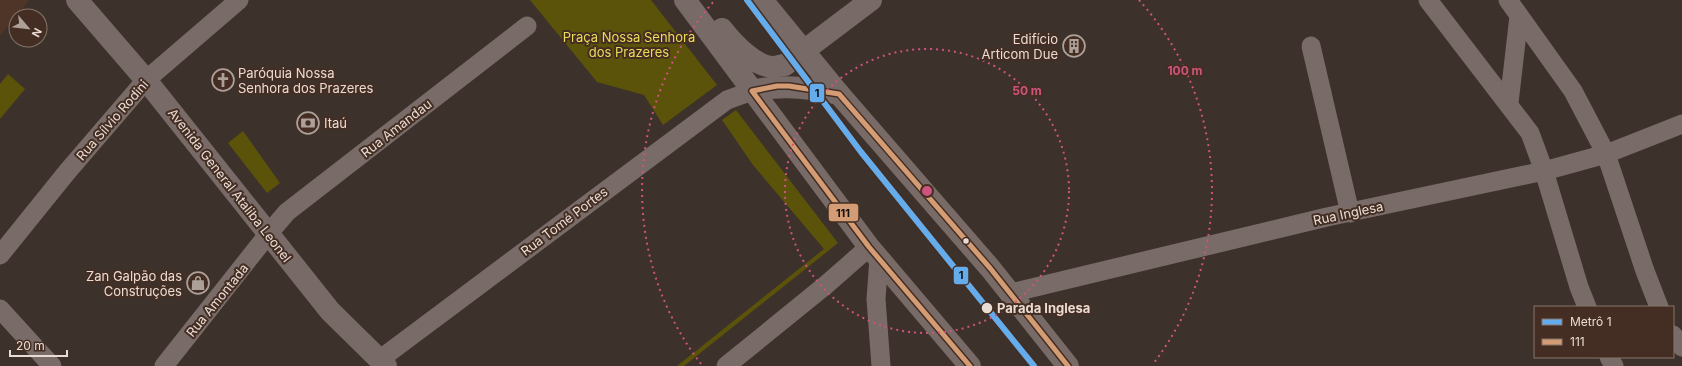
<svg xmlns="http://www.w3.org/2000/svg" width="1682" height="366" font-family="Inter,sans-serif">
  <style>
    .built { fill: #4f3527 }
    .green { fill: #5b530a }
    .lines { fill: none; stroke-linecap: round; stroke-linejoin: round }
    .minor { stroke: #786b68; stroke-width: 19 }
    .major { stroke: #786a67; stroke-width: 22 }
    .bus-1-casing { stroke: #442e23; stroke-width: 8 }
    .bus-1 { stroke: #d39c74; stroke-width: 5 }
    .metro-1-casing { stroke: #442e23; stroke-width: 9 }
    .metro-1 { stroke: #64aceb; stroke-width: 6 }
    .ring { fill: none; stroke: #ce537f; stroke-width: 2; stroke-dasharray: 2 4 }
    .bus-dot { fill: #eadcd4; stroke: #442e23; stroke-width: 1.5 }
    .labels { text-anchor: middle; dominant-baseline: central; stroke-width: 4; stroke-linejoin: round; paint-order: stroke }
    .park-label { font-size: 13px; fill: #ebdc59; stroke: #442e23 }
    .poi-label { font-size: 13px; fill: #eadcd4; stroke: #442e23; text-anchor: end }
    .street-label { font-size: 13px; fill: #eadcd4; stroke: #442e23 }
    .stop-label { font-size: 13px; font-weight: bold; fill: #eadcd4; stroke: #442e23; text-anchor: start }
    .centre { fill: #ce537f; stroke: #442e23; stroke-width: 2 }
    .ring-label { font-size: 12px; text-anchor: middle; font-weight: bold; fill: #ce537f; stroke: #442e23; stroke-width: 4; stroke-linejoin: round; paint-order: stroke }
    .line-badge { stroke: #442e23; stroke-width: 1.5 }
    .pale-badge-label { font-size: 11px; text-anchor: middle; font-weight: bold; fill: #111 }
  </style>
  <rect width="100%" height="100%" fill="#3c312b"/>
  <!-- built -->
  <polygon class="built" points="0,0 29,0 0,36"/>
  <!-- green -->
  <g class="green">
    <polygon points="530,0 651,0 717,85 663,125 644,95 597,82"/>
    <polygon points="8,74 25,89 0,119 0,84"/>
    <polygon points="736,110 838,243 684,366 677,366 824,249 753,165 722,120"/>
    <polygon points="243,131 280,183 267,193 228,143"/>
  </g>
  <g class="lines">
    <!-- minor -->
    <g class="minor">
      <polyline points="1428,0 1530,133 1544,171 1579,287 1587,307"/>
      <polyline points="1508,0 1573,91 1606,154 1645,271 1659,307"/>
      <polyline points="1311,46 1350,213"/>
      <polyline points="1509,103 1519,16"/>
      <polyline points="0,255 67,172 146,80 239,0"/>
      <polyline points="879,258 876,299 881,366"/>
      <polyline points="1011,293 1327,217 1544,171 1606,154 1682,124"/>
      <polyline points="0,309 52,366"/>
      <polyline points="1673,335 1682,347"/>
      <polyline points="1609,357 1614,366"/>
      <polyline points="379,360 727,100 752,91"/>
      <polyline points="164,366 269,233 287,212 527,26"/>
      <polyline points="726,366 827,284 869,247"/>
    </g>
    <!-- major -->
    <g class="major">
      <polyline points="77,0 146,80 330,311 386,366"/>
      <polyline points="685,0 869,247 970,366"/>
      <polyline points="762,0 839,94 990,268 1068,366"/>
      <path d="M722,29C733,43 754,66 773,67C776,67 781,65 785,65L871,0"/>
      <path d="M752,91C781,84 810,87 839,94"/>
    </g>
    <!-- bus-1 casing -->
    <g class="bus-1-casing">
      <polyline id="bus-1" points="970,366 869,247 752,91 777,86 789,86 839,94 990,268 1068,366"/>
    </g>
    <!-- bus-1 -->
    <use href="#bus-1" class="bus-1"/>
    <!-- metro-1 casing -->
    <g class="metro-1-casing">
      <polyline id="metro-1" points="747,0 861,152 1034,366"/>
    </g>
    <!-- metro-1 -->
    <use href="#metro-1" class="metro-1"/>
  </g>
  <!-- distance rings -->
  <g class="ring">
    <circle cx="927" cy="191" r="142"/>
    <path d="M701 364A285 285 0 0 1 715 0M1139 0A285 285 0 0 1 1153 364"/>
  </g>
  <!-- icons -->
  <defs>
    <g id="building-ring" transform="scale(1.15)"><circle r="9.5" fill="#442e23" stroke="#ada099" stroke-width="1.5"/><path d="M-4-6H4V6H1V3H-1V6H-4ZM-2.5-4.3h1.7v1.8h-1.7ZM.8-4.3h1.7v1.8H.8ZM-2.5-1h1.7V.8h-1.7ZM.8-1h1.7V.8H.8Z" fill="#ada099"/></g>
    <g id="church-ring" transform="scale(1.15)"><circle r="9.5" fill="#442e23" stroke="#ada099" stroke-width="1.5"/><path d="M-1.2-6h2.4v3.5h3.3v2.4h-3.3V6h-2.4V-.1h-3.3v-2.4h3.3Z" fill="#ada099"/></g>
    <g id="bank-ring" transform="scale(1.15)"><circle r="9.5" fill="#442e23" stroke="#ada099" stroke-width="1.5"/><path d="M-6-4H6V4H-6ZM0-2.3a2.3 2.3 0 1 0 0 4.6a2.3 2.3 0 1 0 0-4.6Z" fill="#ada099"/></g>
    <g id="shop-ring" transform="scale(1.15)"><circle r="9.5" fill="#442e23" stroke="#ada099" stroke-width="1.5"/><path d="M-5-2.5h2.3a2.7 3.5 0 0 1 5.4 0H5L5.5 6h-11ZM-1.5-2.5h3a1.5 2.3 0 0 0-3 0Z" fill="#ada099"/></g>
  </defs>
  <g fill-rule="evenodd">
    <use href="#building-ring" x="1074" y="46"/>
    <use href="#church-ring" x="223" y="80"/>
    <use href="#bank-ring" x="308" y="123"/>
    <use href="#shop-ring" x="198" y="283"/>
  </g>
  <!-- markers -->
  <g class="bus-dot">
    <circle cx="966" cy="241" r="3.5"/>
    <circle cx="987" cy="308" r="6"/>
  </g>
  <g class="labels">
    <!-- park labels -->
    <g class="park-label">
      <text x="629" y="37">Praça Nossa Senhora<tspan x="629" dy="15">dos Prazeres</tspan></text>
    </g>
    <!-- poi labels -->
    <g class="poi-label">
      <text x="1058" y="39">Edifício<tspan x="1058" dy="15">Articom Due</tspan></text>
      <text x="238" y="73" text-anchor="start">Paróquia Nossa<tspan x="238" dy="15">Senhora dos Prazeres</tspan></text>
      <text x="324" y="123" text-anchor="start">Itaú</text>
      <text x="182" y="276">Zan Galpão das<tspan x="182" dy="15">Construções</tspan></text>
    </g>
    <!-- street labels -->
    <g class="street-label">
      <text transform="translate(112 120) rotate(-49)">Rua Sílvio Rodini</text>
      <text transform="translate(396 128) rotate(-38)">Rua Amandau</text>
      <text transform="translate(230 185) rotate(52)">Avenida General Ataliba Leonel</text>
      <text transform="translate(1348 213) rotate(-12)">Rua Inglesa</text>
      <text transform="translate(564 221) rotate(-37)">Rua Tomé Portes</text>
      <text transform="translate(217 300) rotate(-51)">Rua Amontada</text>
    </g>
    <!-- stop labels -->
    <g class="stop-label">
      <text x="997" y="308">Parada Inglesa</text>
    </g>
  </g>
  <circle cx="927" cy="191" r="6" class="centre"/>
  <g class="ring-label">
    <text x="1185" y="75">100 m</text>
    <text x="1027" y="95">50 m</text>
  </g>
  <g class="line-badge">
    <rect x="809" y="83" width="16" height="20" rx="4" fill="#64aceb"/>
    <rect x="828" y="203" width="31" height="19" rx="4" fill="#d39c74"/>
    <rect x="953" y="266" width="16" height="19" rx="4" fill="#64aceb"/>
  </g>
  <g class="pale-badge-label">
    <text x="817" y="97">1</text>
    <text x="843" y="217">111</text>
    <text x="961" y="279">1</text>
  </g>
  <!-- legend -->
  <rect x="1534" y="306" width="140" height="52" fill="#442e23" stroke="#86746a"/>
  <rect x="1542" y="319" width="20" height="6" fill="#64aceb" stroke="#86746a"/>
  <text x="1570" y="326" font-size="12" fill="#eadcd4">Metrô 1</text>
  <rect x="1542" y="339" width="20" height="6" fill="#d39c74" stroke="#86746a"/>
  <text x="1570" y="346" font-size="12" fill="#eadcd4">111</text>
  <!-- north arrow -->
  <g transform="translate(28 28) rotate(118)"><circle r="19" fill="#442e23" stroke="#86746a"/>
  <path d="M0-3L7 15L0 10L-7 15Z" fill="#ada099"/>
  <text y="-6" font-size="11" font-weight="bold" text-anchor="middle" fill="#eadcd4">N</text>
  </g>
  <!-- scale -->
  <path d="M10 350v6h57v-6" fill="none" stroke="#eadcd4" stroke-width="2"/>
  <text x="16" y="350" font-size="12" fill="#eadcd4" stroke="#442e23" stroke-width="3" paint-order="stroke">20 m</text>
</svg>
